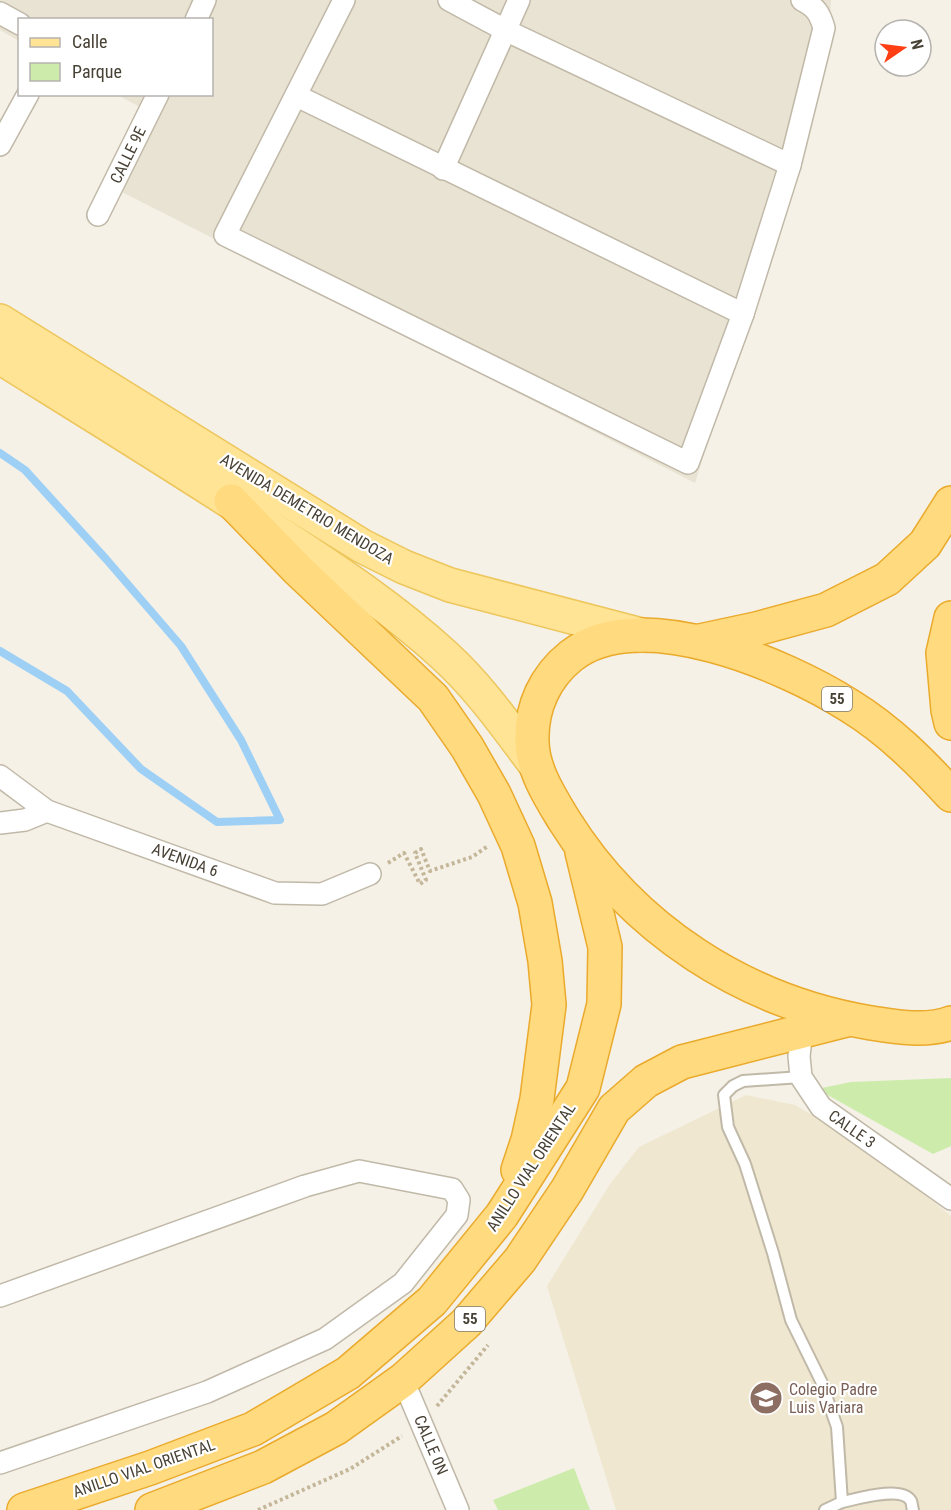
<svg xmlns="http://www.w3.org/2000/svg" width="951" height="1510" font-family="'Roboto Condensed',sans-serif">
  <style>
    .residential { fill: #e9e3d4 }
    .education { fill: #efe7cf }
    .green { fill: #cdecac }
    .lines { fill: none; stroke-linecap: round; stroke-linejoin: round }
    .stream { stroke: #9ed0f6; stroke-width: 8 }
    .service-casing { stroke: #c1b9a8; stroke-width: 14 }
    .minor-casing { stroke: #c1b9a8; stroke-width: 24 }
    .primary-casing { stroke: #edc65c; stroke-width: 36 }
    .trunk-casing { stroke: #eaaa2c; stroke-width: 36 }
    .path { stroke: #c4b698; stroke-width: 4; stroke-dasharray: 3 3; stroke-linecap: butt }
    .service { stroke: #fff; stroke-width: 10 }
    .minor { stroke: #fff; stroke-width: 21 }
    .primary { stroke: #ffe495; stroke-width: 33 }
    .trunk { stroke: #ffda7e; stroke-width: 33 }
    .labels { text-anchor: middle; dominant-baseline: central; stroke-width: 4.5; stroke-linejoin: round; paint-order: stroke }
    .shield { fill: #fff; stroke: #7f7a72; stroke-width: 1.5 }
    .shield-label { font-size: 15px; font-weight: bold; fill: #484135 }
    .street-label { font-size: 16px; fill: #484135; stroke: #fff }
    .education-label { font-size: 16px; fill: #785e54; stroke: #fff; text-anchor: start }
  </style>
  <rect width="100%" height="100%" fill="#f5f1e7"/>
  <!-- residential -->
  <polygon class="residential" points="0,0 831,0 829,37 788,183 695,483 116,189 154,115 118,95 212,94 212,20 20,20 19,41 0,30"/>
  <!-- education -->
  <polygon class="education" points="746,1095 795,1105 860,1143 951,1216 951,1510 616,1510 547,1286 610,1184 639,1147"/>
  <!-- green -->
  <g class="green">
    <polygon points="951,1078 951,1146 933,1154 817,1089 851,1082"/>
    <polygon points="574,1468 590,1510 498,1510 493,1500"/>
  </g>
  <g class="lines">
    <!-- stream -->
    <polyline class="stream" points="0,453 25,470 106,559 181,646 241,740 280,820 217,822 141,769 67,691 0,651"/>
    <!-- service casing -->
    <g class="service-casing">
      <g id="service">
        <path d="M801,1077L743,1081L733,1086L724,1095L728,1127L745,1164L773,1253L791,1320L821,1381L837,1427L842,1502C857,1499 902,1485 911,1501C912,1503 912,1507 913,1510"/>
        <polyline points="825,1510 842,1502"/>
      </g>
    </g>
    <!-- minor casing -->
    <g class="minor-casing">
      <g id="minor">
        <path d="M344,0L225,235L688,463L743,314L790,165L824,28C820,14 816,7 802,0"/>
        <polyline points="449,0 505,30 790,165"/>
        <polyline points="0,13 20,24"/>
        <polyline points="196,20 205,0"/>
        <polyline points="297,96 743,314"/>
        <polyline points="0,145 28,94"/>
        <polyline points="443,169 519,0"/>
        <polyline points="98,215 158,94"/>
        <polyline points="0,776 47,811 275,893 322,894 370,874"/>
        <polyline points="0,823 25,820 47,811"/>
        <polyline points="802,1031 799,1056 801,1077 821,1107 951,1199"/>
        <polyline points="0,1296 305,1186 359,1171 452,1189 459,1200 457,1215 403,1283 325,1339 207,1392 0,1463"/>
        <polyline points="403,1380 458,1510"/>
      </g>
    </g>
    <!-- primary casing -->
    <g class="primary-casing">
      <g id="primary">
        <polyline points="0,321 362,546 404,567 450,585 641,635"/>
        <path d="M0,357C93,415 186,472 277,532C335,570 394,609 445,656C480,688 507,727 535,764"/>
      </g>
    </g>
    <!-- trunk casing -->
    <g class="trunk-casing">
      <g id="trunk">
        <polyline points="231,501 298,570 433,698 467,747 494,794 518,846 535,903 545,961 549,1005 537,1099 528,1140 518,1170"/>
        <polyline points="951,618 943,653 948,710 951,723"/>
        <polyline points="700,641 756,629 826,610 887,579 925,544 951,503"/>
        <path d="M951,795C921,762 889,730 850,706C786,665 639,602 571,656C545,677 531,707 532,741C532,769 550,797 564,820C632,929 744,1002 871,1023C896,1027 927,1032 951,1023"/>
        <polyline points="24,1510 150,1468 253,1429 348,1373 432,1301 502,1215 583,1088 604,1004 605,947 582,852"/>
        <polyline points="152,1510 263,1467 336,1428 403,1380 466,1323 520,1260 567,1190 614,1109 646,1081 682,1062 846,1020"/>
      </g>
    </g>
    <!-- path -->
    <g class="path">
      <polyline points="388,863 404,853 420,884 426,880 415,853 421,849 430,871 472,857 488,846"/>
      <polyline points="437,1406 488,1345"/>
      <polyline points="258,1510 350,1469 402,1436"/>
    </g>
    <!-- service -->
    <use href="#service" class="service"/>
    <!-- minor -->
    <use href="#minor" class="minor"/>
    <!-- primary -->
    <use href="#primary" class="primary"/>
    <!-- trunk -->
    <use href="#trunk" class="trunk"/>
  </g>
  <!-- icons -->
  <defs>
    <g id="school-disc" transform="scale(1.725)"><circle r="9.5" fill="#8d6e63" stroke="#fff"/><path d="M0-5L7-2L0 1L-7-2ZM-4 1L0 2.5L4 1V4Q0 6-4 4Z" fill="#fff"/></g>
  </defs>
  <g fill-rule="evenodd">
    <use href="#school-disc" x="766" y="1398"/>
  </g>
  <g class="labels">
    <!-- shield labels -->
    <g class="shield">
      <rect x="822" y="687" width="30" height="24" rx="4.5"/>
      <rect x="455" y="1307" width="30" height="24" rx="4.5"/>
    </g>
    <g class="shield-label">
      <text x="837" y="699">55</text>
      <text x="470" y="1319">55</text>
    </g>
    <!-- street labels -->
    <g class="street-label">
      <text transform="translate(128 155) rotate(-64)">CALLE 9E</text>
      <text transform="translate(307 509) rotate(31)">AVENIDA DEMETRIO MENDOZA</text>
      <text transform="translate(185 860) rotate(20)">AVENIDA 6</text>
      <text transform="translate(852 1129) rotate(35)">CALLE 3</text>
      <text transform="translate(531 1167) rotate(-57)">ANILLO VIAL ORIENTAL</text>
      <text transform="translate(431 1445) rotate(67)">CALLE 0N</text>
      <text transform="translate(144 1468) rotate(-19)">ANILLO VIAL ORIENTAL</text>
    </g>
    <!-- education labels -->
    <g class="education-label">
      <text x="789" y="1389">Colegio Padre<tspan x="789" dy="18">Luis Variara</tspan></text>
    </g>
  </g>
  <!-- legend -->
  <rect x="18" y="18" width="195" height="78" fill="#ffffff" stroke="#b6b3ae" stroke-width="1.5"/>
  <rect x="30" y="38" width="30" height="9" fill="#ffe495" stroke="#b6b3ae" stroke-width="1.5"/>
  <text x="72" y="48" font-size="18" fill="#484135">Calle</text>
  <rect x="30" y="63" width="30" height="18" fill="#cdecac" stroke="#b6b3ae" stroke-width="1.5"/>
  <text x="72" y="78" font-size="18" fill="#484135">Parque</text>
  <!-- north arrow -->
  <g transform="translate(903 48) rotate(76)"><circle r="28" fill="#ffffff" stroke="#b6b3ae" stroke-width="1.5"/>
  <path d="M0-4.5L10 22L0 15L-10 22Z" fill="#ff3e13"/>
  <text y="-9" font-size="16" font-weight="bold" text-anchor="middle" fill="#484135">N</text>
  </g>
</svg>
